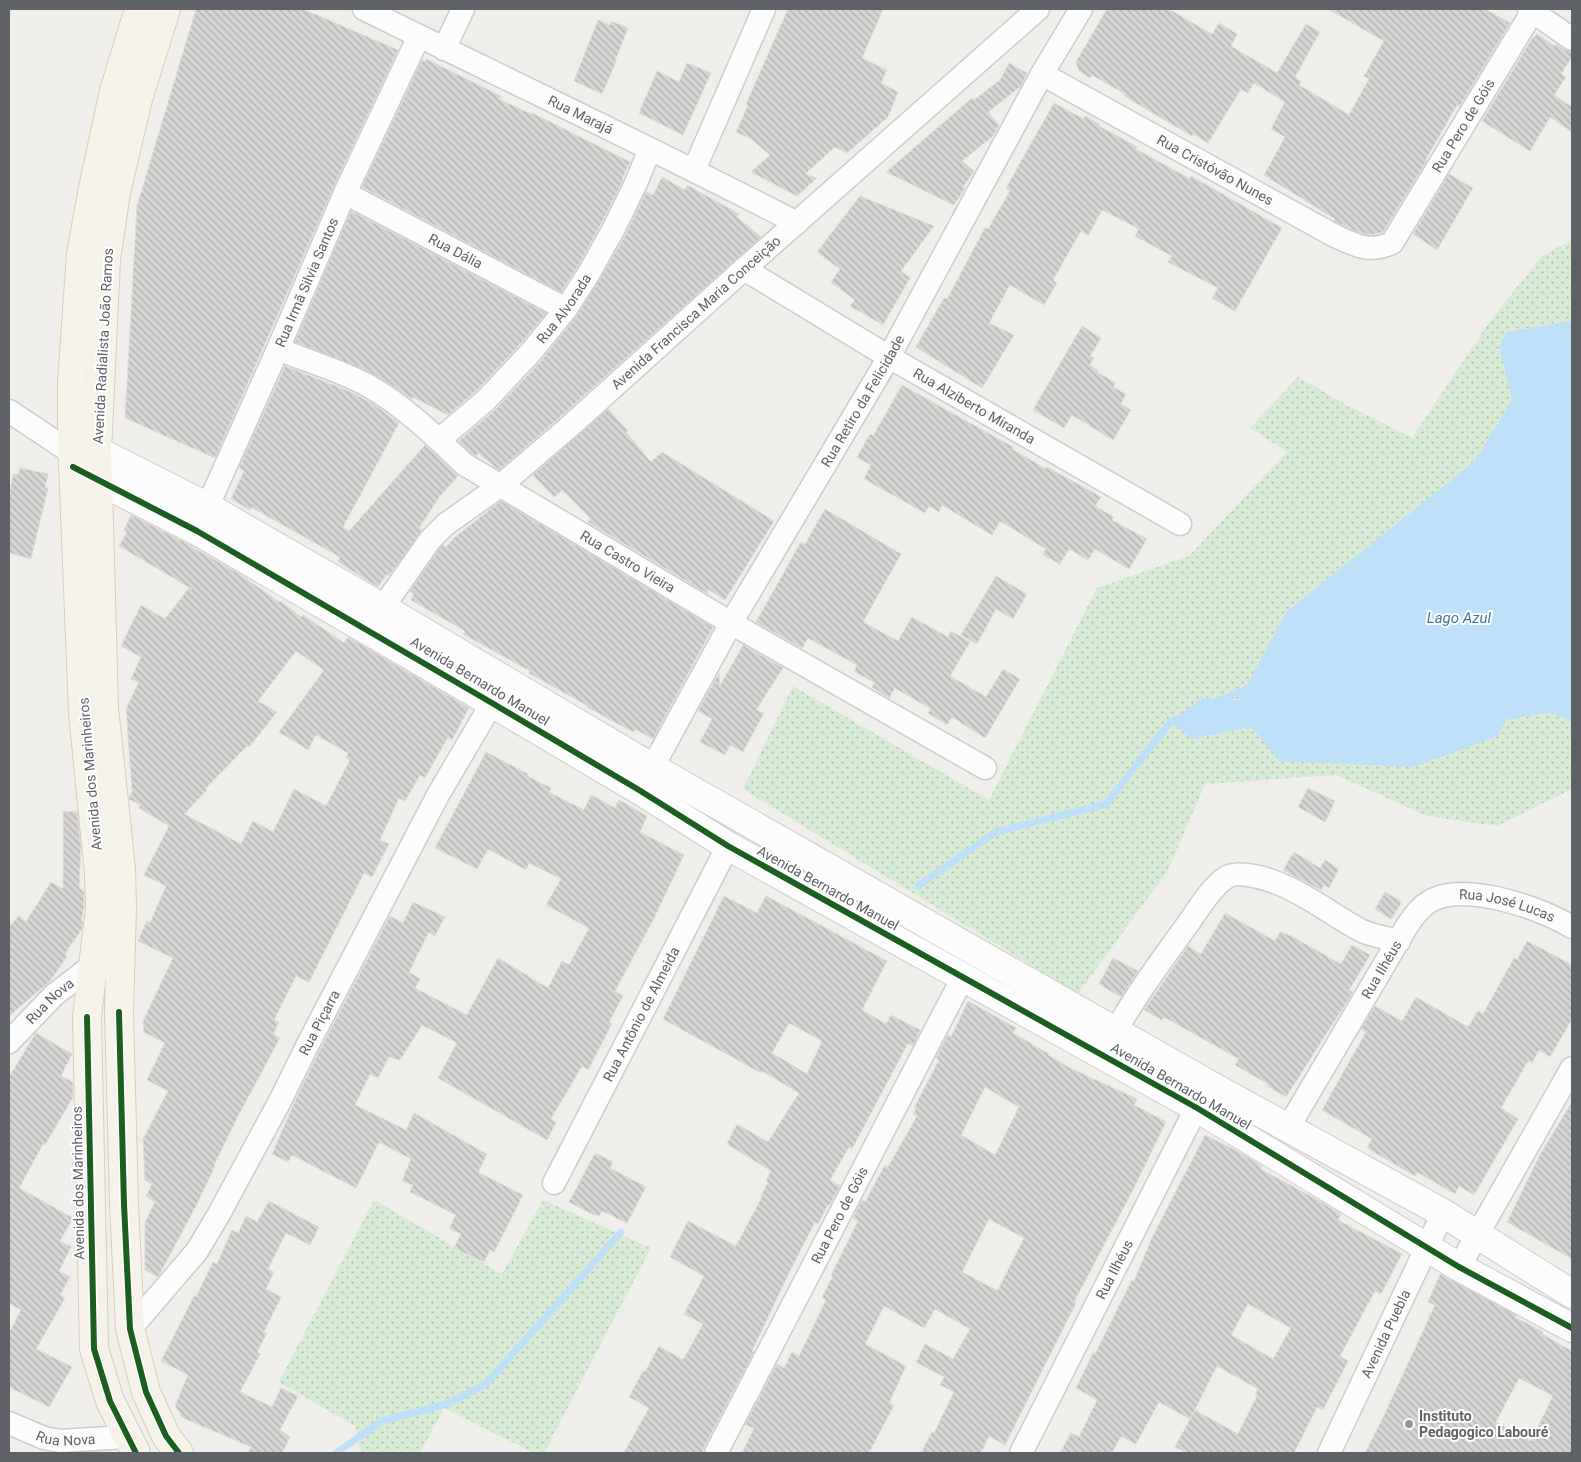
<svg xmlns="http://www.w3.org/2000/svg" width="1581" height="1462" font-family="Roboto,sans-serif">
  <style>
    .grass { fill: url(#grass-dots) }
    .water { fill: #bfe0f9 }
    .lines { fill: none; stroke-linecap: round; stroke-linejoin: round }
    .stream { stroke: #bfe0f9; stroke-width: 7 }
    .building { fill: url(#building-back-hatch); stroke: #deddd9; fill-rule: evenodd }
    .minor-casing { stroke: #cbcccc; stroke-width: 25 }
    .tertiary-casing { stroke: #cbcccc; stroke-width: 30 }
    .primary-casing { stroke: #d7ceb8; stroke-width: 30 }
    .minor { stroke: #fdfcfc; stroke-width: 22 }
    .tertiary { stroke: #fdfcfc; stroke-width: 28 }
    .primary { stroke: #f4f2e9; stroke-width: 28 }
    .cycleway-casing { stroke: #fff; stroke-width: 9 }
    .cycleway { stroke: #1b5e20; stroke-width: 6 }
    .poi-dot { fill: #919496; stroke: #fff; stroke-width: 2 }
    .labels { text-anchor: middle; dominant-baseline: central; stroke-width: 4; stroke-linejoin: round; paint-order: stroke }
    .street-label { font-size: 14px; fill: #5f6368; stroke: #fff }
    .poi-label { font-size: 14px; font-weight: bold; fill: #5f6368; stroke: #fff; text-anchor: start }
    .water-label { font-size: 15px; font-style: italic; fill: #4174aa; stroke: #fff }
  </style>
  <defs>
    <pattern id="grass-dots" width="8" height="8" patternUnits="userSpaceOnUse" patternTransform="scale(1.25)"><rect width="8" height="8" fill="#d8ebd6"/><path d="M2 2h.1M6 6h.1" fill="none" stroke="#b2c2b1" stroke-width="1.8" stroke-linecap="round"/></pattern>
    <pattern id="building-back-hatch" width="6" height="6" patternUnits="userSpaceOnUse" patternTransform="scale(1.25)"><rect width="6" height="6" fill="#d6d5d3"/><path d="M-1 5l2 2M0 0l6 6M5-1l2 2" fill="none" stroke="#b1b0af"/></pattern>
  </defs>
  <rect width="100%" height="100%" fill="#efeeea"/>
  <!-- grass -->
  <g class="grass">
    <polygon points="1572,240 1572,321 1506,332 1499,346 1512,400 1475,461 1286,612 1239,700 1203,698 1193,739 1251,727 1506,720 1551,712 1572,722 1572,789 1497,826 1427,816 1336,775 1205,784 1168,870 1078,994 743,789 793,686 989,800 1097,588 1189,556 1287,452 1250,428 1298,377 1343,403 1412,438 1490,321 1542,256"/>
    <polygon points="374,1200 502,1274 543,1200 651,1248 544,1453 534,1453 444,1408 420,1453 361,1453 355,1426 279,1382"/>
  </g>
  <!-- water -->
  <polygon class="water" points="1572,321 1572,722 1551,712 1506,720 1498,736 1413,767 1280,761 1251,727 1193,739 1170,722 1203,698 1239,700 1286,612 1475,461 1512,400 1499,346 1506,332"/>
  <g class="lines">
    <!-- stream -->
    <g class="stream">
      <polyline points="1216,702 1252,687"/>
      <polyline points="918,886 996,832 1106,804 1170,722 1177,719"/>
      <polyline points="336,1453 382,1421 447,1404 486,1384 621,1232"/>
    </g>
  </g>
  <!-- building -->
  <g class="building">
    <polygon points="196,9 303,9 398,50 333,188 215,458 125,418 137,206"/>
    <polygon points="788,9 883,9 862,58 887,70 881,83 898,92 888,117 847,153 835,147 805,174 817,178 797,196 751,172 770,155 751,139 736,132 748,105 746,104"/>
    <polygon points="1107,9 1169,9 1212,34 1219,23 1237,34 1231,46 1277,73 1306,24 1320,32 1295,77 1301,81 1299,85 1349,115 1369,79 1364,76 1384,41 1328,9 1485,9 1510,23 1459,107 1457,105 1426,159 1427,160 1383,232 1370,235 1355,231 1334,221 1335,219 1264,175 1285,137 1271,129 1285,102 1254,83 1248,93 1241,89 1208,143 1193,134 1192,136 1124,96 1125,94 1092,75 1090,78 1079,71 1076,62"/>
    <polygon points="598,20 610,25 611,21 628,28 615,61 616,62 602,94 574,81"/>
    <polygon points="1537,34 1554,46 1556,44 1565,50 1572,52 1572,57 1561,74 1566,77 1554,95 1572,107 1572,132 1550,117 1530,151 1482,121 1533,37 1534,37"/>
    <polygon points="426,59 501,96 499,99 531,114 532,113 630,162 622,179 623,180 602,222 578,266 561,292 362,187 422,60 425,62"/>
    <polygon points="687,63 711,73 683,135 639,113 657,71 679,82"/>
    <polygon points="1009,63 1027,73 1021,86 988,112 999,125 993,136 962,161 974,171 963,187 965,188 954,205 886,172 972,98 974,100 1000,80"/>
    <polygon points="1054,103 1084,119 1085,116 1099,124 1099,126 1137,147 1136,149 1190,179 1191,176 1282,228 1235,311 1212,298 1218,288 1168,262 1172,256 1135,236 1139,229 1102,210 1088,236 1081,231 1053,280 1057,283 1044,305 1010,285 989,323 1014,335 982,388 916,347 944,298 947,299 985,228 988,229 1010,191 1006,188"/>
    <polygon points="1449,174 1473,188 1437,250 1413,234"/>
    <polygon points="662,177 685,190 687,185 739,214 737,217 761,237 560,417 499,470 478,453 476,456 472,454 459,441 496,409 541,361 576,317 600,279 626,234 646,192 653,195"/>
    <polygon points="860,196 934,226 901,271 910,278 883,325 850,306 855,300 831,282 840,269 817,252"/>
    <polygon points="351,211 546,313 521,343 477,390 448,415 413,397 412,399 387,382 362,368 295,342"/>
    <polygon points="1082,326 1101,338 1090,356 1094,358 1090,365 1098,371 1097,372 1116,383 1113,387 1126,394 1121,404 1131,410 1113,440 1072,415 1064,428 1033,410"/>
    <polygon points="285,366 351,392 373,404 399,423 343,527 349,531 425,445 458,476 440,496 419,528 422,530 389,576 387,574 378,587 338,562 340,557 251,507 250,510 231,499 244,471 239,468"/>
    <polygon points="902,385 1013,447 1012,449 1046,469 1047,467 1101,497 1095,506 1114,517 1112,520 1147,539 1129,569 1095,549 1088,560 1069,549 1060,564 1043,555 1046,549 1000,521 992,535 942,505 939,512 929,506 925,513 864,479 871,465 857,457 870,434 873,436"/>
    <polygon points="608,409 628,431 626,432 651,462 662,452 774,521 725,600 708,589 708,594 588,522 591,519 562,490 554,497 533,475"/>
    <polygon points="20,468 48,474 45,488 48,488 31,559 9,553 9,498 13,474 18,475"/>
    <polygon points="501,501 713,627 653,739 635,729 633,732 587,707 588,706 529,673 530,671 463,634 465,631 411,600 414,594 410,591 440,548 443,545 446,547 455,537"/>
    <polygon points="825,509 901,554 863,622 898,641 912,617 948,637 951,631 970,642 950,676 986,697 1003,669 1020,679 985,738 952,717 947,725 928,713 931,709 895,688 889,698 872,687 875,683 854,671 857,665 808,638 802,648 756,622 801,542 805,544"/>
    <path d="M131,515L190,545L192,546V547L238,573L279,602L280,601L301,617L303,615L344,643L348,637L469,708L452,740L448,737L425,778L420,775L405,801L399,798L380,840L389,844L372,877L364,873L309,982L296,976L274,1020L279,1022L273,1034L280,1038L238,1116L214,1165L215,1166L195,1208L158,1277L145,1270V1222L155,1202L146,1196L152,1184L145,1180L143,1139L168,1091L147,1080L165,1043L144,1032L143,1021L173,958L138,941L147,921L150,923L166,886L144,875L169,826L139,808L140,805L129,799L132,792L126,708L139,682L131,679L141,657L121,646L141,605L165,619L188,589H192L119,546L127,532L124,530ZM296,651L324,670L279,732L308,750L316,735L348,753L346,758L350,760L326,806L294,789L273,832L253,821L241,844L184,814L207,790L205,789L247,746L249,747L277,712L258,701Z"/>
    <polygon points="996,576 1027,594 1013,619 996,609 977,644 961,635"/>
    <polygon points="743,645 783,668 756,710 764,713 743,752 730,745 725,755 700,742 712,719 698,711 719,673 720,686"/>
    <polygon points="486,752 528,774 527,776 551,788 549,792 584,810 591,795 615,808 619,800 647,816 640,832 684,855 652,922 615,991 623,996 609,1022 612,1024 588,1070 582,1066 551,1119 556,1123 547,1140 438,1078 457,1043 422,1025 400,1060 389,1057 378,1078 370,1074 355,1105 406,1130 414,1113 487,1154 478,1172 523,1195 494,1252 490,1250 484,1262 454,1248 461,1234 449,1228 456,1215 410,1192 413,1185 402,1181 411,1159 379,1142 356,1188 292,1155 288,1162 272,1154 296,1099 319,1052 390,916 403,923 413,902 445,917 435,936 429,932 409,972 420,979 415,988 467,1015 498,958 548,988 562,961 569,965 589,928 546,905 561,879 529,863 526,870 488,849 477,869 435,848"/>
    <polygon points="1308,788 1335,801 1325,822 1298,807"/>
    <polygon points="63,811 77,812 81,848 79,888 84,892 84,907 81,921 83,922 82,929 66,952 66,958 50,981 9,1016 9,927 19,916 26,922 51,882 63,889"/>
    <polygon points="1294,852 1320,868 1325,860 1339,869 1329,888 1324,885 1321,890 1283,870"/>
    <polygon points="1385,892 1402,902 1391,919 1375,909"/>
    <path d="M724,896L757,913L766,896L887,961L862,1010L886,1024L891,1015L920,1030L913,1046L908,1043L852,1149L849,1147L830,1180L840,1186L830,1205L828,1204L818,1224L815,1222L788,1275L752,1351L754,1352L704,1447L702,1453H624L649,1408L629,1397L643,1371L645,1372L659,1346L683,1360L703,1324L684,1314L704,1276L670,1257L688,1221L736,1246L762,1197L761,1196L768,1182L766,1181L771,1171L727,1144L737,1124L768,1142L799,1093L762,1071L761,1073L663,1019ZM789,1023L822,1041L807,1074L772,1053Z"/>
    <polygon points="1225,913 1275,941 1280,932 1291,936 1341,964 1352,945 1370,955 1349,990 1353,992 1286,1097 1267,1086 1268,1084 1235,1065 1239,1059 1164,1017 1162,1020 1144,1010 1188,946 1201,954"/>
    <polygon points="1527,941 1572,965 1572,1019 1550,1057 1539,1050 1532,1063 1528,1061 1501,1108 1518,1119 1474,1195 1459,1186 1455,1194 1417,1172 1415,1176 1367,1148 1372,1139 1322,1110 1366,1032 1361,1029 1375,1006 1402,1021 1416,997 1468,1027 1478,1011 1483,1014 1514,958 1517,960"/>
    <polygon points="1113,958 1138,971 1121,997 1099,984"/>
    <path d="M968,1001L1016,1028L1013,1033L1049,1054L1048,1055L1070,1068L1137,1099L1134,1105L1166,1122L1132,1192L1074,1302L1076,1303L1005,1445L989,1436L981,1453H921L932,1432L934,1433L954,1392L940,1385L944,1377L916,1362L925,1344L953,1359L970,1329L935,1309L924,1328L884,1306L865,1344L906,1366L889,1403L894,1405L869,1453H742L754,1428L745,1425L777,1364L784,1368L792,1352L799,1356L826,1300L822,1297L833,1276L831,1275L858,1221L853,1218L862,1200L865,1202L885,1165L888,1167L917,1116L913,1114L916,1109L914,1108L939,1060L936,1058L948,1035L951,1037ZM985,1087L1019,1107L995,1155L961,1135ZM989,1219L1024,1238L998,1290H996L962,1272Z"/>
    <polygon points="36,1033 72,1054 61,1076 73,1082 73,1097 45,1145 43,1144 19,1188 73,1218 60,1241 71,1247 59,1271 70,1277 60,1295 65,1298 36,1349 72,1367 49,1407 9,1387 9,1333 21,1310 9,1303 9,1077"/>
    <polygon points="1572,1102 1572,1259 1507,1222 1540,1155"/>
    <path d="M1205,1135L1239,1152L1262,1166L1260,1169L1318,1200L1341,1214L1338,1220L1402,1254L1381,1294L1375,1291L1340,1356L1348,1361L1323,1410L1317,1407L1294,1453H1187L1175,1447L1195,1410L1238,1434L1257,1396L1255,1395L1258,1389L1217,1366L1190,1419L1159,1402L1136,1444L1121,1436L1112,1453H1060L1071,1433L1079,1437L1097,1400L1076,1388L1093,1353L1095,1354L1132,1280L1134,1281L1151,1240ZM1248,1304L1291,1328L1273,1359L1231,1335Z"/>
    <polygon points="595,1153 613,1162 610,1168 646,1187 627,1223 602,1211 599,1216 595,1214 594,1215 569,1202"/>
    <polygon points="269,1201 319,1227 310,1245 286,1233 268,1269 274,1272 266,1289 281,1297 264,1332 267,1333 257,1352 260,1354 240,1392 272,1407 281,1388 298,1396 280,1430 290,1437 282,1453 248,1453 251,1447 181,1417 181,1414 175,1406 188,1375 161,1361 184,1316 194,1296 196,1297 213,1262 217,1264 232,1230 238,1233 246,1216 257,1222"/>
    <path d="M1440,1274L1516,1315L1515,1317L1543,1332L1542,1334L1572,1351V1453H1365L1381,1422L1435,1305L1428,1302ZM1519,1378L1553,1396L1531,1441L1496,1422Z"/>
  </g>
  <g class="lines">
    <!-- minor casing -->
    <g class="minor-casing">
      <g id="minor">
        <path id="s1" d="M364,9C508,80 654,149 797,223"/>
        <polyline points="1529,9 1572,39"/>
        <polyline points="444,49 463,9"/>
        <path id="s2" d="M1042,74L1335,236C1357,246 1369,253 1392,243L1534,9"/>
        <polyline points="694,170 764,9"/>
        <path id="s3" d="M345,193L566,309"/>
        <path id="s4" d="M744,269L889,357L1180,524"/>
        <path id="s5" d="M278,349C307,361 339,370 367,385C403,405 434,435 464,464L731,623L985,768"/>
        <polyline points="9,411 72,453"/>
        <path id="s6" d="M439,440L486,400L531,352L566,309L589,273L614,228L636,183L650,149"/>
        <path id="s7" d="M201,521L278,349L345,193L419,36"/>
        <path id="s8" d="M374,620L430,540L446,524L500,486L569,427L744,269L1038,9"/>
        <path id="s9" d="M645,781L731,623L889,357L1042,74L1081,9"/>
        <path d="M1115,1032C1137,993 1164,957 1190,921C1199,908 1213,885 1227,877C1240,870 1269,879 1282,885C1311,897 1335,917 1362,931C1373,936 1387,938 1399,941"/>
        <path id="s10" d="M9,1042L54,995L93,965"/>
        <path id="s11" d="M1288,1128L1407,926C1415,914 1423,903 1437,898C1473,885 1540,908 1572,927"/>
        <path id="s12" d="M554,1183L728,846"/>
        <polyline points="1459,1267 1572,1068"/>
        <path id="s13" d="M130,1329L197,1251L219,1214L280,1101L307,1046L438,795L492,703"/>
        <path id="s14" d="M9,1423L44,1438L60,1441L126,1437"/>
        <path id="s15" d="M716,1453L963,977"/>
        <path id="s16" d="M1021,1453L1204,1093"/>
        <path id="s17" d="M1329,1453L1443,1213"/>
      </g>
    </g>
    <!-- tertiary casing -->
    <g class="tertiary-casing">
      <g id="tertiary">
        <polyline points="78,441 208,507 383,608 653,768 1208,1084 1443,1213 1572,1294"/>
        <polyline points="78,470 197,531 492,703 639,790 728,846 1197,1108 1459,1267 1572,1328"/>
      </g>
    </g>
    <!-- primary casing -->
    <g class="primary-casing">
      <g id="primary">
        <polyline points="166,9 138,99 116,192 106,260 97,451 104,708 121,868 122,907 119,1012 124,1204 130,1329 146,1392 166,1436 179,1453"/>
        <polyline points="136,1453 110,1401 94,1349 87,1017 100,908 99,874 83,713 72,438 72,382 81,254 93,188 114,91 139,9"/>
      </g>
    </g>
    <!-- minor -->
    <use href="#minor" class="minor"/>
    <!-- tertiary -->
    <use href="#tertiary" class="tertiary"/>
    <!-- primary -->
    <use href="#primary" class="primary"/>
    <!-- cycleway casing -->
    <g class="cycleway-casing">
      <g id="cycleway">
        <polyline points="73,467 197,531 492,703 639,790 728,846 1197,1108 1459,1267 1572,1328"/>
        <polyline points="119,1012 124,1204 130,1329 146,1392 166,1436 179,1453"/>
        <polyline points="87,1017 94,1349 110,1401 136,1453"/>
      </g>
    </g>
    <!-- cycleway -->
    <use href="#cycleway" class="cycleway"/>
  </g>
  <!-- markers -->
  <circle class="poi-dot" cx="1409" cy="1424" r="5"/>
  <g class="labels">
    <!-- street labels -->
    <g class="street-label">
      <text stroke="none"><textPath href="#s1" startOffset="241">Rua Marajá</textPath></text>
      <text stroke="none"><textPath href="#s2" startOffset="532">Rua Pero de Góis</textPath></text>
      <text stroke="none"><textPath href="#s2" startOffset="198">Rua Cristóvão Nunes</textPath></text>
      <text stroke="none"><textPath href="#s3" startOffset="125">Rua Dália</textPath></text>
      <text stroke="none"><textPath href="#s7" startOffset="261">Rua Irmã Silvia Santos</textPath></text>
      <text stroke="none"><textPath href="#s6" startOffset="182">Rua Alvorada</textPath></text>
      <text stroke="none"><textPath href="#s8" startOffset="448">Avenida Francisca Maria Conceição</textPath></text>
      <text transform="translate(103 346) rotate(-87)">Avenida Radialista João Ramos</text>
      <text stroke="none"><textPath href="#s9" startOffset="438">Rua Retiro da Felicidade</textPath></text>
      <text stroke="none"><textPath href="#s4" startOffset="268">Rua Alziberto Miranda</textPath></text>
      <text stroke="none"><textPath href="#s5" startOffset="412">Rua Castro Vieira</textPath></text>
      <text transform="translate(480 681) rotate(31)">Avenida Bernardo Manuel</text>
      <text transform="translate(90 774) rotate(-95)">Avenida dos Marinheiros</text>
      <text transform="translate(828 888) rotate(29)">Avenida Bernardo Manuel</text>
      <text stroke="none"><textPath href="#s11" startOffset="348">Rua José Lucas</textPath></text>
      <text stroke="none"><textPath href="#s11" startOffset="184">Rua Ilhéus</textPath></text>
      <text stroke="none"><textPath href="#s10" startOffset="58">Rua Nova</textPath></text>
      <text stroke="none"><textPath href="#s12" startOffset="190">Rua Antônio de Almeida</textPath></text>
      <text stroke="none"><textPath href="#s13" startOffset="362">Rua Piçarra</textPath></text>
      <text transform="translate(1181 1086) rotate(30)">Avenida Bernardo Manuel</text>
      <text transform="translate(78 1183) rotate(-91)">Avenida dos Marinheiros</text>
      <text stroke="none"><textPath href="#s15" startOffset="268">Rua Pero de Góis</textPath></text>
      <text stroke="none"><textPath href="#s16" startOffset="206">Rua Ilhéus</textPath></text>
      <text stroke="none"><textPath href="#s17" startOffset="132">Avenida Puebla</textPath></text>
      <text stroke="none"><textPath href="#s14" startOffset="60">Rua Nova</textPath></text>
    </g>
    <!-- poi labels -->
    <g class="poi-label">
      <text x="1419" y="1416">Instituto<tspan x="1419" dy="16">Pedagogico Labouré</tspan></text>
    </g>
    <!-- water labels -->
    <g class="water-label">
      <text x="1459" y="618">Lago Azul</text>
    </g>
  </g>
  <!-- border -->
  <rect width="1581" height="1462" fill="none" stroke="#5f6368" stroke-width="20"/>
</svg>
